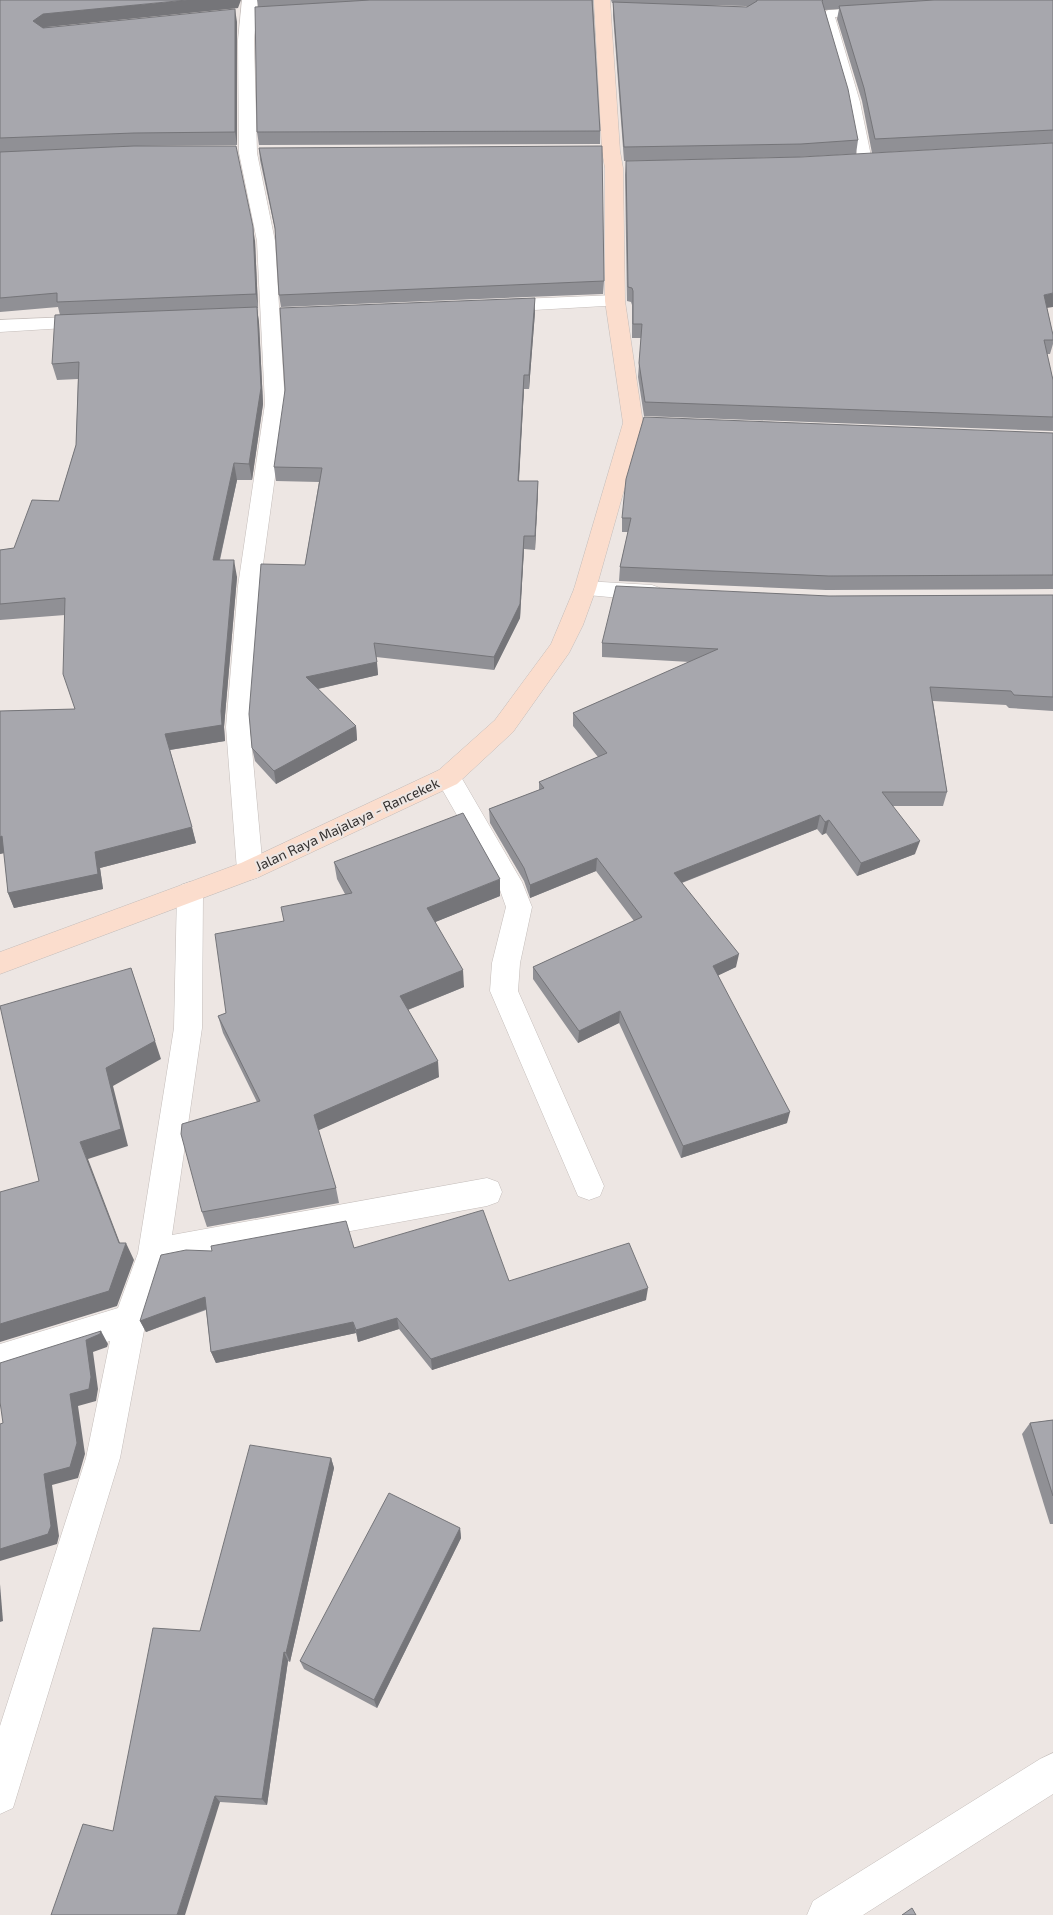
<svg xmlns="http://www.w3.org/2000/svg" width="1053" height="1915" font-family="'Exo 2',sans-serif">
  <style>
    .lines { fill: none; stroke-linecap: round; stroke-linejoin: round }
    .lane-casing { stroke: #c4bdba; stroke-width: 1 }
    .street-casing { stroke: #c4bdba; stroke-width: 1 }
    .secondary-casing { stroke: #c4bdba; stroke-width: 1 }
    .lane { fill: #fff; fill-rule: evenodd }
    .street { fill: #fff; fill-rule: evenodd }
    .secondary { fill: #fbddcd; fill-rule: evenodd }
    .wall { fill: #909095; fill-rule: evenodd }
    .shaded-wall { fill: #757579 }
    .building { fill: #a7a7ad; stroke: #757579 }
    .labels { text-anchor: middle; dominant-baseline: central; stroke-width: 4; stroke-linejoin: round; paint-order: stroke }
    .street-label { font-size: 14px; fill: #322f2e; stroke: #ede6e3 }
  </style>
  <rect width="100%" height="100%" fill="#ede6e3"/>
  <g class="lines">
    <!-- lane casing -->
    <g class="lane-casing">
      <polygon id="lane" points="866,8 870,9 872,12 870,15 835,17 860,102 872,161 865,165 858,161 848,102 822,14 828,10"/>
    </g>
    <!-- street casing -->
    <g class="street-casing">
      <g id="street">
        <polygon points="242,0 258,0 254,40 257,153 275,241 285,404 260,586 250,727 263,870 259,877 250,880 241,877 237,870 226,727 238,586 265,404 257,241 239,153 238,40"/>
        <polygon points="615,295 622,297 625,301 622,305 499,312 492,310 489,306 492,302 499,300"/>
        <polygon points="91,316 98,318 101,322 98,326 0,332 0,320"/>
        <polygon points="585,581 652,585 660,588 663,593 660,598 652,601 577,594 574,589 577,584"/>
        <polygon points="448,768 457,770 522,882 532,907 520,963 518,991 604,1186 600,1196 589,1200 578,1196 490,991 492,963 506,907 500,890 435,777 439,770"/>
        <polygon points="190,882 199,885 203,892 202,1028 172,1235 487,1178 498,1182 502,1192 498,1202 487,1206 165,1265 146,1320 120,1458 13,1808 0,1814 0,1726 86,1458 110,1341 0,1376 0,1344 118,1308 138,1253 174,1028 177,892 181,885"/>
        <polygon points="1053,1753 1053,1794 863,1915 807,1915 813,1901 1040,1759"/>
      </g>
    </g>
    <!-- secondary casing -->
    <g class="secondary-casing">
      <polygon id="secondary" points="594,0 610,0 620,151 623,168 625,301 643,423 596,589 583,625 569,653 513,732 457,784 259,877 0,974 0,952 241,863 439,770 495,720 551,644 559,625 574,589 623,423 605,301 605,168 602,151"/>
    </g>
    <!-- lane -->
    <use href="#lane" class="lane"/>
    <!-- street -->
    <use href="#street" class="street"/>
    <!-- secondary -->
    <use href="#secondary" class="secondary"/>
  </g>
  <!-- wall -->
  <g class="wall">
    <polygon points="0,0 238,8 46,27 237,22 237,145 137,146 255,241 258,308 257,308 259,323 263,404 252,480 237,480 220,560 237,577 224,727 225,741 170,750 196,843 100,868 103,889 14,908 8,893 4,853 0,854 0,711 75,709 65,615 0,620 0,550 14,548 59,501 76,445 78,379 57,380 52,364 60,315 58,307 0,312"/>
    <polygon points="257,0 593,0 600,131 600,144 259,145 257,132 258,6"/>
    <path d="M611,0H1053V143L872,153L862,101L837,19L839,9L825,10L858,140L856,154L799,157L624,161L613,15V3H612ZM698,5L746,6L747,7Z"/>
    <polygon points="259,148 604,281 603,294 281,307 279,295 276,234 260,160"/>
    <polygon points="801,157 1047,308 1053,335 1053,344 1050,354 1047,354 1053,380 1053,431 644,416 638,377 641,338 632,338 632,305 631,302 627,301 625,175 626,161"/>
    <polygon points="535,312 529,389 524,389 519,481 538,481 535,550 524,549 520,618 494,670 376,657 378,675 318,689 356,726 357,740 276,784 255,761 252,748 305,565 319,482 276,481 274,467"/>
    <polygon points="1053,433 1053,589 826,590 619,581 620,567 628,532 622,532 622,518"/>
    <polygon points="1053,595 1053,711 1009,708 1006,705 933,701 947,792 943,806 892,806 915,854 857,876 826,833 822,835 817,829 682,883 736,967 718,975 787,1123 681,1158 619,1023 578,1043 533,979 533,967 634,921 596,871 530,898 524,881 490,823 489,809 539,790 539,782 598,757 573,726 573,713 690,662 602,657 602,643 829,596"/>
    <polygon points="334,862 500,896 435,922 464,987 408,1010 439,1077 318,1130 336,1188 339,1203 207,1227 202,1212 257,1102 223,1033 218,1016 226,1013 284,921 345,894 337,879"/>
    <polygon points="354,1248 509,1281 646,1300 432,1370 399,1329 358,1342 356,1333 216,1363 211,1352 206,1310 146,1332 140,1321 212,1251"/>
    <polygon points="1053,1420 1053,1524 1050,1524 1022,1434 1030,1423"/>
    <polygon points="331,1458 334,1468 290,1662 288,1661 267,1805 220,1802 113,1831 200,1631"/>
    <polygon points="460,1528 461,1538 377,1708 304,1669 300,1661"/>
  </g>
  <!-- shaded-wall -->
  <g class="shaded-wall">
    <polygon points="187,0 241,0 238,8 46,27 36,35 33,21 43,14"/>
    <polygon points="235,9 237,22 237,145 235,132"/>
    <polygon points="253,227 255,241 258,308 256,294"/>
    <polygon points="1053,293 1053,307 1040,309 1044,295"/>
    <polygon points="535,298 535,312 529,389 529,375"/>
    <polygon points="257,307 259,323 263,404 252,480 249,464"/>
    <polygon points="524,375 524,389 518,494 518,481"/>
    <polygon points="234,463 237,480 216,576 213,560"/>
    <polygon points="538,481 538,495 535,550 535,536"/>
    <polygon points="524,536 524,549 520,618 494,670 494,657"/>
    <polygon points="234,560 237,577 224,727 225,741 169,750 165,734 221,711"/>
    <polygon points="377,662 378,675 308,691 306,677"/>
    <polygon points="356,726 357,740 276,784 274,771"/>
    <polygon points="820,815 817,829 673,886 674,873"/>
    <polygon points="829,820 826,833 822,835 825,822"/>
    <polygon points="192,827 196,843 100,868 103,889 14,908 8,893 95,852"/>
    <polygon points="2,836 8,852 0,854 0,837"/>
    <polygon points="920,841 915,854 857,876 861,863"/>
    <polygon points="597,858 596,871 530,898 530,885"/>
    <polygon points="500,879 500,896 428,925 427,908"/>
    <polygon points="739,954 736,967 711,979 713,966"/>
    <polygon points="131,968 161,1059 113,1086 128,1146 88,1159 123,1251 126,1243 134,1260 117,1306 0,1342 0,1324 119,1243 80,1142 106,1068"/>
    <polygon points="463,970 464,987 402,1012 400,996"/>
    <polygon points="620,1011 619,1023 578,1043 579,1031"/>
    <polygon points="438,1061 439,1077 317,1131 314,1115"/>
    <polygon points="790,1112 787,1123 681,1158 683,1146"/>
    <polygon points="648,1288 646,1300 432,1370 431,1359"/>
    <polygon points="205,1297 209,1308 146,1332 140,1321"/>
    <polygon points="397,1318 399,1329 358,1342 356,1330"/>
    <polygon points="353,1322 356,1333 216,1363 211,1352"/>
    <polygon points="101,1331 108,1344 107,1347 93,1352 98,1389 96,1401 78,1406 85,1454 78,1478 52,1485 59,1536 57,1544 0,1561 0,1549 44,1474 70,1394 86,1340"/>
    <polygon points="331,1458 334,1468 290,1662 286,1653"/>
    <polygon points="460,1528 461,1538 377,1708 374,1700"/>
    <polygon points="0,1584 3,1621 0,1622"/>
    <polygon points="284,1652 288,1661 267,1805 262,1799"/>
    <polygon points="215,1796 220,1802 185,1915 177,1915"/>
  </g>
  <!-- building -->
  <g class="building">
    <polygon points="0,0 187,0 43,14 33,21 43,28 235,9 235,132 134,133 0,138"/>
    <polygon points="370,0 592,0 600,131 257,132 255,7"/>
    <polygon points="757,0 823,0 822,1 848,89 858,140 801,144 624,147 613,2 747,7 757,1"/>
    <polygon points="934,0 1053,0 1053,130 875,139 864,88 839,6"/>
    <polygon points="1053,143 1053,293 1044,295 1053,335 1053,340 1044,340 1053,380 1053,417 645,402 639,363 642,324 633,324 633,291 632,288 628,287 626,161 801,157"/>
    <polygon points="134,146 236,146 253,227 256,294 57,302 57,293 0,298 0,152"/>
    <polygon points="602,146 604,281 279,295 275,228 259,148"/>
    <polygon points="535,298 529,375 524,375 518,481 538,481 535,536 524,536 520,604 494,657 374,643 377,662 306,677 356,726 274,771 252,748 249,714 261,564 305,565 322,468 274,467 285,390 280,308"/>
    <polygon points="257,307 261,388 249,464 234,463 213,560 234,560 221,711 222,725 165,734 192,827 95,852 98,874 8,893 2,836 0,837 0,711 75,709 63,674 65,598 0,604 0,550 14,548 32,500 59,501 76,445 79,362 52,364 55,315"/>
    <polygon points="644,417 1053,433 1053,575 829,576 620,567 631,518 622,518 626,479"/>
    <polygon points="616,586 829,596 1053,595 1053,697 1014,695 1011,691 930,687 947,792 882,792 920,841 861,863 829,820 825,822 820,815 674,873 739,954 713,966 790,1112 683,1146 620,1011 579,1031 533,967 642,917 597,858 530,885 524,868 489,809 544,788 539,782 607,753 573,713 718,649 602,643"/>
    <polygon points="463,813 500,879 427,908 463,970 400,996 438,1061 314,1115 336,1188 202,1212 181,1134 182,1124 260,1101 218,1016 226,1013 215,934 284,921 281,907 352,893 334,862"/>
    <polygon points="131,968 155,1041 106,1068 121,1129 80,1142 119,1243 126,1243 109,1291 0,1324 0,1192 39,1181 0,1006"/>
    <polygon points="483,1210 509,1281 629,1243 648,1288 431,1359 397,1318 356,1330 353,1322 211,1352 205,1297 140,1321 161,1255 186,1250 212,1251 211,1246 346,1221 354,1248"/>
    <polygon points="101,1331 100,1334 86,1340 91,1377 89,1389 70,1394 77,1443 70,1467 44,1474 51,1526 48,1534 0,1549 0,1424 3,1423 0,1402 0,1363"/>
    <polygon points="1053,1420 1053,1496 1030,1423"/>
    <polygon points="250,1445 331,1458 286,1653 284,1652 262,1799 215,1796 177,1915 51,1915 83,1824 113,1831 153,1628 200,1631"/>
    <polygon points="389,1493 460,1528 374,1700 300,1661"/>
    <polygon points="912,1908 916,1915 902,1915"/>
  </g>
  <g class="labels">
    <!-- street labels -->
    <g class="street-label">
      <text transform="translate(347 824) rotate(-25)">Jalan Raya Majalaya - Rancekek</text>
    </g>
  </g>
</svg>
